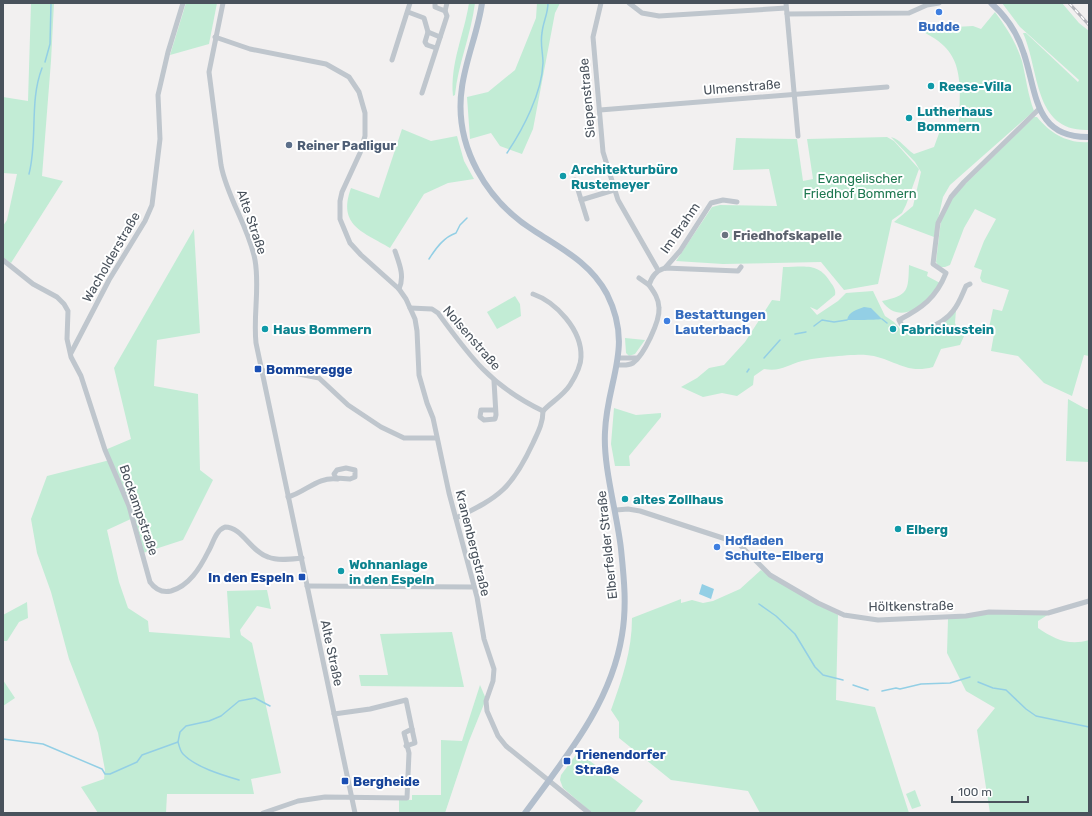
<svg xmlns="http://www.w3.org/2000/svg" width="1092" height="816" font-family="Rubik,sans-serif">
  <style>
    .green { fill: #c2ecd5 }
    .water { fill: #93cfe5 }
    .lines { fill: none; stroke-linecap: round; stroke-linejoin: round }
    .stream { stroke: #93cfe5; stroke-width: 1.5 }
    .minor { stroke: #bfc6cd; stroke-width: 5 }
    .major { stroke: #b2becc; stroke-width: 6 }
    .rail-casing { stroke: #b3b5ba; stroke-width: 3 }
    .rail { stroke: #fff; stroke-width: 1.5; stroke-dasharray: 4.5; stroke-linecap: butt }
    .shop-dot { fill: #3f7fe0; stroke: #fff; stroke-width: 1.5 }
    .culture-dot { fill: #0f9aa8; stroke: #fff; stroke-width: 1.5 }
    .service-dot { fill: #5c6f8a; stroke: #fff; stroke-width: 1.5 }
    .worship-dot { fill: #6b7280; stroke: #fff; stroke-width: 1.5 }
    .transit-dot { fill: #1a4fb4; stroke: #fff; stroke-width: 1.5 }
    .labels { text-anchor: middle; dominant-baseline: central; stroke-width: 4; stroke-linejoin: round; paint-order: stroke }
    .shop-label { font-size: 13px; font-weight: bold; fill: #366cbe; stroke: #fff; text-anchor: start }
    .culture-label { font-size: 13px; font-weight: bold; fill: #0d838f; stroke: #fff; text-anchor: start }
    .street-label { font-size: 13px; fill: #49525c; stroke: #fff }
    .service-label { font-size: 13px; font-weight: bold; fill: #4e5e75; stroke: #fff; text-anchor: start }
    .park-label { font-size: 13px; fill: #1f7851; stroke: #fff }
    .worship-label { font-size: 13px; font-weight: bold; fill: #5b616d; stroke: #fff; text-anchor: start }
    .transit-label { font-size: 13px; font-weight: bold; fill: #164399; stroke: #fff; text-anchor: start }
  </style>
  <rect width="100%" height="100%" fill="#f2f0f0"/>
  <!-- green -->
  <g class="green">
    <polygon points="31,3 54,3 51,61 42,176 63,181 11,263 3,257 3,226 7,220 17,174 3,173 3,97 28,101"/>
    <polygon points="186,3 217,3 209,44 170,55"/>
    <path d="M469,3H475C471,35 458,64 455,95L453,96C450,63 464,35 469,3Z"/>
    <polygon points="537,3 560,3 555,13 533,129 522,154 500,146 491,133 470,139 467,97 488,92 515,70 536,18"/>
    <path d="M1002,3H1062L1079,23L1089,31V130C1033,132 1040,71 1023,33H1026L1078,82L1079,80L1020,27Z"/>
    <path d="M995,12C1006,27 1016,42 1022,61C1026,78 1028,95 1034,111L950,185L943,197L934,237L894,222L913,206L921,172L915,162L891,137C901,140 905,148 914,154L934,147L941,128L949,129L959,124C959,98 965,66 944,46C937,39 927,34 918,29L973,26L981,29Z"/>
    <path d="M1034,117H1037C1050,133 1068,144 1089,142V356L1084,355L1072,396L1044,383L1018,356L991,351L994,334L989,328L993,309L1002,311L1009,290L982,282L980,278L982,270L974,267L984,241L996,219L975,209L964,228L950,265L945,267H939L936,262L941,220L954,195Z"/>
    <path d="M402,129L431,141L457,136L464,161L474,179L448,183L424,194L390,248C364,232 337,226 351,188L379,198Z"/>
    <polygon points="887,137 894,141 919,169 906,205 902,213 892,220 878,284 844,290 821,262 723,264 676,261 712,207 720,205 777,206 769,169 733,170 736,138 797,139 803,181 813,179 807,139"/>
    <polygon points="194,229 200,333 157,340 154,386 198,394 200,470 213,480 183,540 143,553 133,518 107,530 119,582 128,608 148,621 149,632 230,638 227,591 267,590 271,609 257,606 240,630 241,635 252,643 281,773 251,779 254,794 167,794 166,813 98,813 81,787 104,779 105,770 98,733 69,659 51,592 37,553 31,519 47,476 110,460 105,450 131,439 114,368"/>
    <path d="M909,265L928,272L927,276L940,283C936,289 932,297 927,301C912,314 894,319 882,301C909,295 908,291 909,265Z"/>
    <path d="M783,267C805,267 819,262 831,283C834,287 836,290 835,295L817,310L810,307L817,315L838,301L846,293L873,291L885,316L894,322L900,329L907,332L926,331L939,326L956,310L955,323L959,332L965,334L960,345L941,349L933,367C904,375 893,357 866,355C853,354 815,358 802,361C787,365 781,372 764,369L754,376L753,385L737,396L722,393L703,397L681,387L697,378L709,368L724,365L745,342L772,300L780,301Z"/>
    <polygon points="515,296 520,304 521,316 497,329 487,312"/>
    <polygon points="625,338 645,340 635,354 629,356 626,353"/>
    <polygon points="1068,399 1086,409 1089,409 1089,462 1066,461"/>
    <polygon points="614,408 636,415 661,413 661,417 629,456 630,466 615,466 611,444"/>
    <path d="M761,570L772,578L838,615L836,700L875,707L909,813H760L748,791L671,780L619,738V722L611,710C622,679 632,651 632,618L681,599V603L692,600L703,603L713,601L740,589Z"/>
    <polygon points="27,602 28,618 19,622 7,641 3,641 3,615"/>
    <path d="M989,613L1049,614L1038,621V628C1054,639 1069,646 1089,640V813H990L977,730L995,708L966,691L947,653L948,619Z"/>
    <polygon points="452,632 464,687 361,686 359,675 388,675 380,634"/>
    <polygon points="3,680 15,698 3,706"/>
    <polygon points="480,685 486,699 469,741 445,813 399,813 399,799 412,800 412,795 441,795 441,740 462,741"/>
    <polygon points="578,752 643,801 634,813 592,813 563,788 560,780 561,775"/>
    <polygon points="915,790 921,806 912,809 906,794"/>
  </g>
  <!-- water -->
  <g class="water">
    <path d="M864,307L871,308L882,319C880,320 849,320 847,320C849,311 857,310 864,307Z"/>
    <polygon points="702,584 714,589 711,599 699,594"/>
  </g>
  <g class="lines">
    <!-- stream -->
    <g class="stream">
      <polyline points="45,62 50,44 51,3"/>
      <path d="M507,153C523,129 542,93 543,63C543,53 540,43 542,33C543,22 548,14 548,3"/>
      <path d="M29,174C38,139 29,102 42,68"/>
      <path d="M429,259C436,248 444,237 456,233L460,225L467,218"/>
      <polyline points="882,319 887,323"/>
      <polyline points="814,326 822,320 834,322 847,320"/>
      <polyline points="795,334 806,332"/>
      <polyline points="764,358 780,340"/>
      <polyline points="747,372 749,369"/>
      <polyline points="759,604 776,616 795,634 815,667 823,675 843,680"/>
      <polyline points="978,682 993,688 1006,690 1026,709 1036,716 1089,727"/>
      <polyline points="853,685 868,690"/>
      <polyline points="882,691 896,688 900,689 921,684 950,683 970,677"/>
      <polyline points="3,739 43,744 102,769 105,774 110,774 137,762 142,755 178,742 180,732 186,726 209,721 221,716 239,701 255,698 270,706"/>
      <path d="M178,742C179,745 180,751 183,754C195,767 222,775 239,780"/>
    </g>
    <!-- minor -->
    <g class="minor">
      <path d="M223,3L209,72L221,165C227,198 249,227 255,260C260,288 253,315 256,343L355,813"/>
      <polyline points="601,3 593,37 603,152 618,200 658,270"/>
      <polyline points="629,3 642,13 659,16 786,8"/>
      <polyline points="786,3 798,136"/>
      <polyline points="445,11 447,3"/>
      <polyline points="408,12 424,18 428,32"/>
      <polyline points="787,14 909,13 927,5 939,3"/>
      <polyline points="215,37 250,49 326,64 349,77 359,92 365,113 365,136 360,153 342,192 340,201 340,219 350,243 361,255 399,289 406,299 415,319 417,331 419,375 427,403 433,418 449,493 477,597 484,639 494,669 493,681 486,701 487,711 498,736 506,746 589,813"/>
      <polyline points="436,48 427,45 425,42 428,32 440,37"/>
      <polyline points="392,60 410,3"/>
      <polyline points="422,93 447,16 445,11 435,7 435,3"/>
      <polyline points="600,110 887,87"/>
      <polyline points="575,180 587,219"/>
      <polyline points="581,200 614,190"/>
      <path d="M395,251C399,263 405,276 399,289"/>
      <path d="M3,260L33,284L57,297L64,304L68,311L67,339L71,357L81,376L105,450L129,506L150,582C155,589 162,593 171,591C189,586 200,568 208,552C213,544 215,531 225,527C242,527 251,552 268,557C278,561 291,559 302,558"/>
      <polyline points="665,268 680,251 711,203 723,200 737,202"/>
      <polyline points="639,278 649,285"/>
      <path d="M970,284L966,286C962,295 959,304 953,311C943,325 908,342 899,320C922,308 936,298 946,273L933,264L938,223L951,197L964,182L1039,109"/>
      <path d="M533,294C556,302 582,330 581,357C581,366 575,377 570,385C563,396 551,402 543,411"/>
      <path d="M410,308L432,309L438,313C470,357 491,386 543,411"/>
      <polyline points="71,353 109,280 145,221 152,205 160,139 158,95 168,52 183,3"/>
      <polyline points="619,358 637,358"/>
      <path d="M618,365C623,365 628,366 633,363C644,355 660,321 659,308C659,299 654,292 649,285C652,276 656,271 665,268L738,271L741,267"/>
      <polyline points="261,371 279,370 319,378 348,405 381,427 404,438 436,438"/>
      <polyline points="494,381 496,415 495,419 484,420 480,417 481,410 495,410"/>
      <polygon points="346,468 355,470 355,477 350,479 336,478 334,474 337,470"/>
      <path d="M288,497C306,492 318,476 338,479"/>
      <polyline points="616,510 628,509 640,511 738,543 770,575 818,603 844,615 878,620 966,616 989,612 1048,613 1089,601"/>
      <path d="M456,518C500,497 512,488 533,443C538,432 543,423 543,411"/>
      <polyline points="307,586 472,587"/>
      <polyline points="406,746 415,743 412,729"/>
      <polyline points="263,813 298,801 325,797 407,798 409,753 404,733 412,729 406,700 370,709 334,714"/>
    </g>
    <!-- major -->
    <g class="major">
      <path d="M482,3C478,32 466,58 462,87C453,146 487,202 536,232C564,250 591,264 607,294C634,348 607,379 605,432C603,467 617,513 621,549C624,578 627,606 622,635C611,704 565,758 525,813"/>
      <path d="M991,3C1007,17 1018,34 1024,54C1037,93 1034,138 1089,137"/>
    </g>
    <!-- rail casing -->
    <g class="rail-casing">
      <polyline id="rail" points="1069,3 1089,25"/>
    </g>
    <!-- rail -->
    <use href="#rail" class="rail"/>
  </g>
  <!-- markers -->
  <g class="shop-dot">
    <circle cx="939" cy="12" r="4"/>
    <circle cx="667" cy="321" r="4"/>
    <circle cx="717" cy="547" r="4"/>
  </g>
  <g class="culture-dot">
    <circle cx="931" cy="86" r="4"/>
    <circle cx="909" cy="118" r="4"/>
    <circle cx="563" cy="176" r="4"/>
    <circle cx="265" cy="329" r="4"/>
    <circle cx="893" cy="329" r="4"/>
    <circle cx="625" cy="499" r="4"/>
    <circle cx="898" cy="529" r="4"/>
    <circle cx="341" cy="571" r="4"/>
  </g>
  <circle class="service-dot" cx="289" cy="145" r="4"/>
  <circle class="worship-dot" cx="725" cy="235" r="4"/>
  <g class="transit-dot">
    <rect x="254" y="365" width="8" height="8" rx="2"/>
    <rect x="298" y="573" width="8" height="8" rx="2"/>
    <rect x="563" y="757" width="8" height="8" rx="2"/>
    <rect x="341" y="777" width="8" height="8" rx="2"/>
  </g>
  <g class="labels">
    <!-- shop labels -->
    <g class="shop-label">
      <text x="939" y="26" text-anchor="middle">Budde</text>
      <text x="675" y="314">Bestattungen<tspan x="675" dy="15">Lauterbach</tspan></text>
      <text x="725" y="540">Hofladen<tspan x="725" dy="15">Schulte-Elberg</tspan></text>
    </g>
    <!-- culture labels -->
    <g class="culture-label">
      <text x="939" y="86">Reese-Villa</text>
      <text x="917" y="111">Lutherhaus<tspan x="917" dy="15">Bommern</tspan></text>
      <text x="571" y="169">Architekturbüro<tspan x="571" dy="15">Rustemeyer</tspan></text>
      <text x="273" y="329">Haus Bommern</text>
      <text x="901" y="329">Fabriciusstein</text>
      <text x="633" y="499">altes Zollhaus</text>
      <text x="906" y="529">Elberg</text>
      <text x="349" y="564">Wohnanlage<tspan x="349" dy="15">in den Espeln</tspan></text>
    </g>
    <!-- street labels -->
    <g class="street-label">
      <text transform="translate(742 87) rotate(-5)">Ulmenstraße</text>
      <text transform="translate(587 98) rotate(-95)">Siepenstraße</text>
      <text transform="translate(252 222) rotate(71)">Alte Straße</text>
      <text transform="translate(680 228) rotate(-55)">Im Brahm</text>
      <text transform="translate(111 257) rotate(-60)">Wacholderstraße</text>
      <text transform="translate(472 338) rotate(49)">Nolsenstraße</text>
      <text transform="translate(139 510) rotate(71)">Bockampstraße</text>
      <text transform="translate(473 543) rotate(76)">Kranenbergstraße</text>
      <text transform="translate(607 545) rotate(-96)">Elberfelder Straße</text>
      <text transform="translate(911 606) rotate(-1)">Höltkenstraße</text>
      <text transform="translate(332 653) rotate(78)">Alte Straße</text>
    </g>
    <!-- service labels -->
    <g class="service-label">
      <text x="297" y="145">Reiner Padligur</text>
    </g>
    <!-- park labels -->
    <g class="park-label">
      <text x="860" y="178">Evangelischer<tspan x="860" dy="15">Friedhof Bommern</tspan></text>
    </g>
    <!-- worship labels -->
    <g class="worship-label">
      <text x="733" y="235">Friedhofskapelle</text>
    </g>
    <!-- transit labels -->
    <g class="transit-label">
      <text x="266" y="369">Bommeregge</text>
      <text x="294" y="577" text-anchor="end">In den Espeln</text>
      <text x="575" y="754">Trienendorfer<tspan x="575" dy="15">Straße</tspan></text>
      <text x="353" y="781">Bergheide</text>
    </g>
  </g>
  <!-- border -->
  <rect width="1092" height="816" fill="none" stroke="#49525c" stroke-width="8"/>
  <!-- scale -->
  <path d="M952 796v6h76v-6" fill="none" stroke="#49525c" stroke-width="2"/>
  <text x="958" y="796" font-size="12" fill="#49525c" stroke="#ffffff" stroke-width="3" paint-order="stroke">100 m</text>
</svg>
